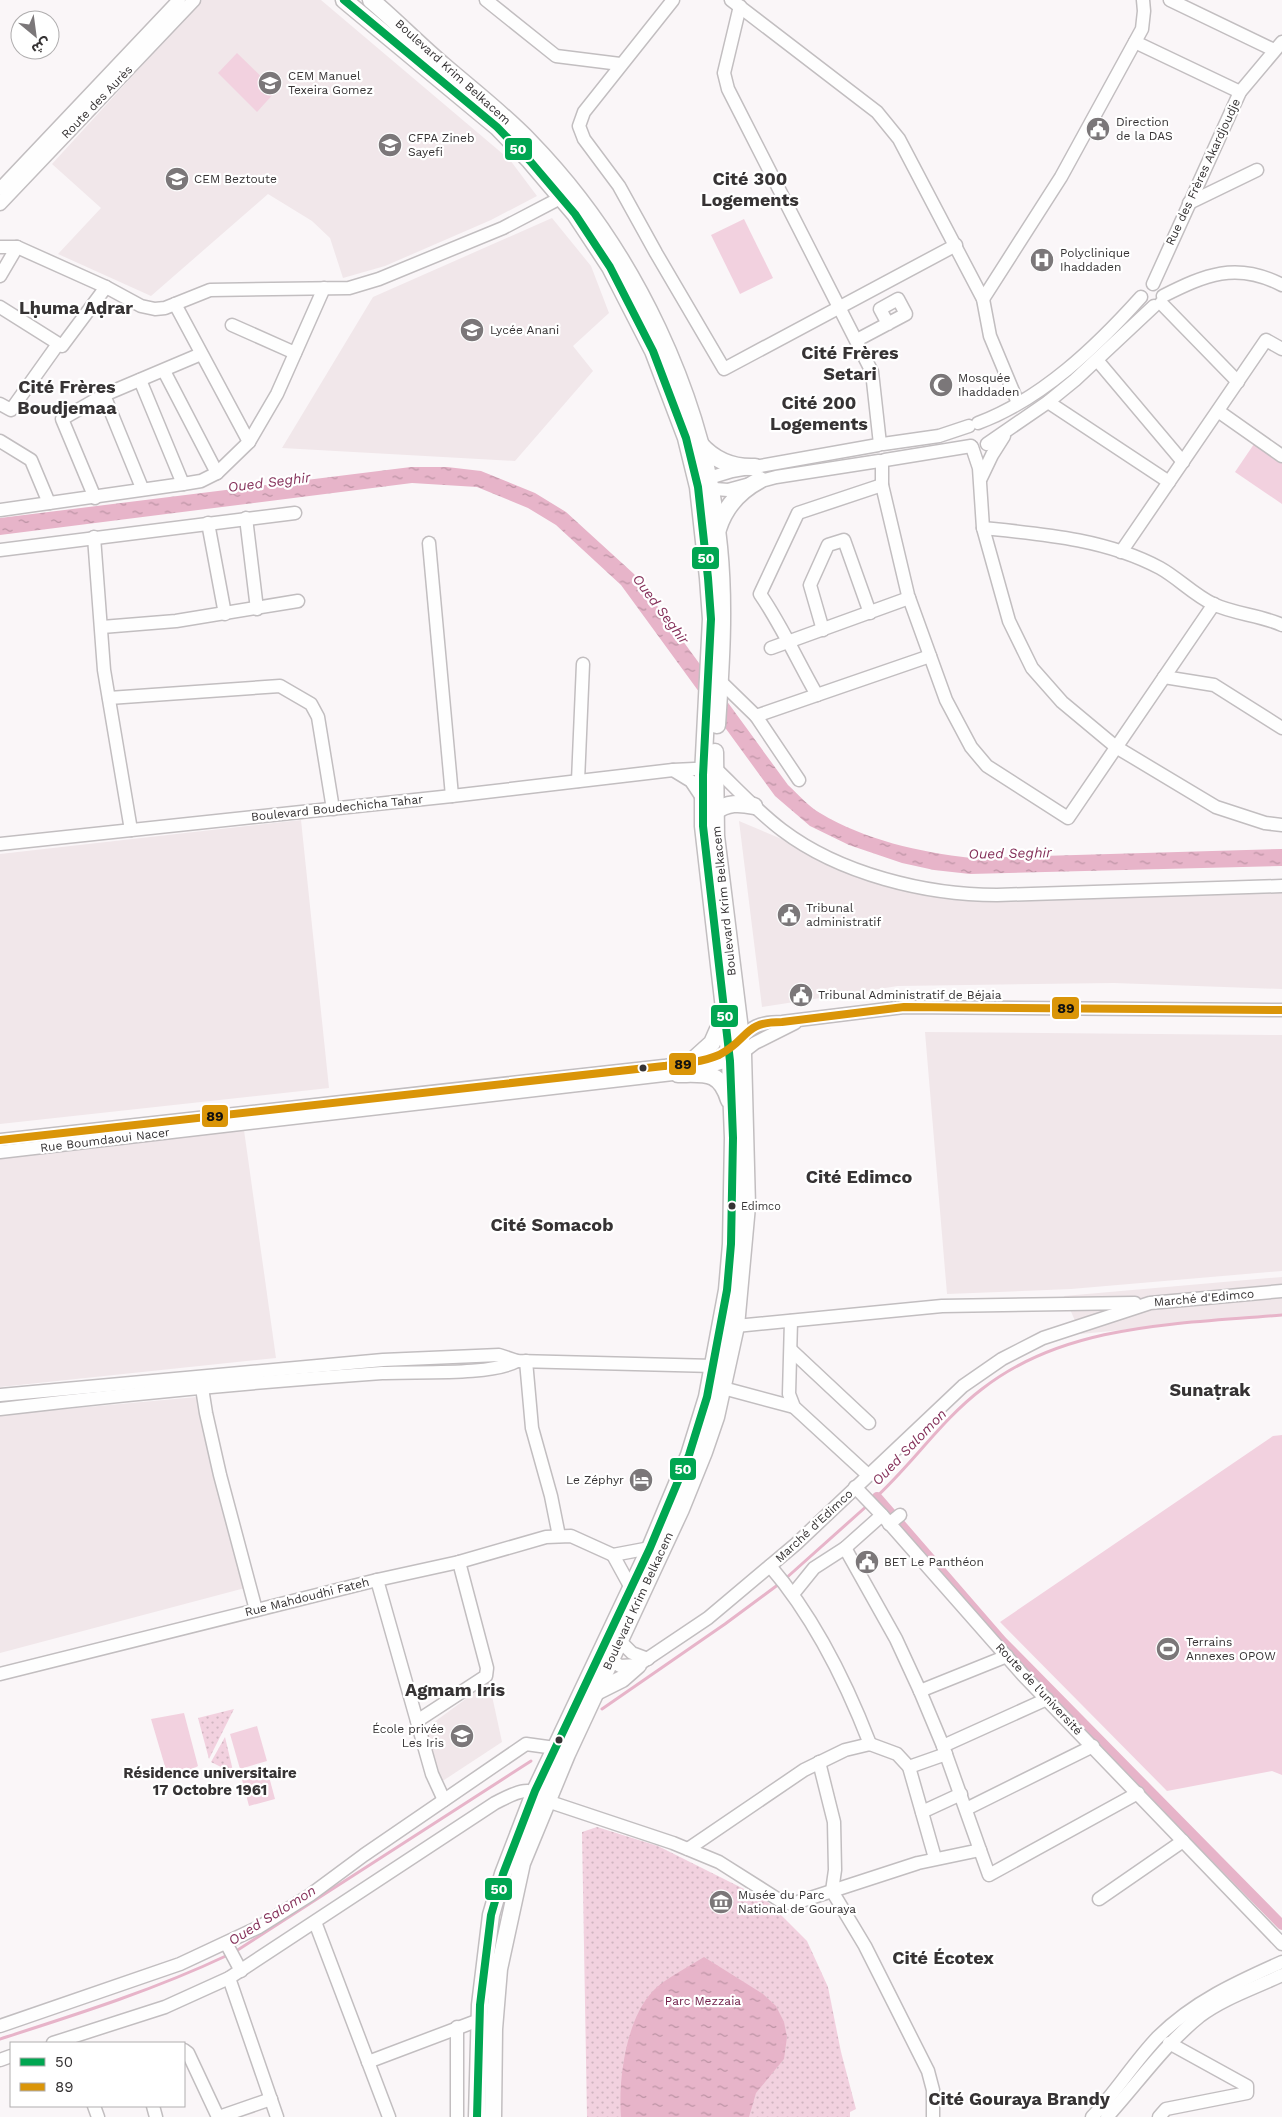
<svg xmlns="http://www.w3.org/2000/svg" width="1282" height="2117" font-family="'Work Sans','Noto Sans Arabic',sans-serif">
  <style>
    .built { fill: #f1e7ea }
    .grass { fill: url(#grass-dots) }
    .pitch { fill: #f2d1df }
    .water { fill: url(#water-ripples) }
    .lines { fill: none; stroke-linecap: round; stroke-linejoin: round }
    .stream { stroke: #e7b4c9; stroke-width: 3 }
    .canal { stroke: #e7b4c9; stroke-width: 10 }
    .minor-casing { stroke: #c2bec0; stroke-width: 15 }
    .major-casing { stroke: #c2bec0; stroke-width: 19 }
    .minor { stroke: #fefefe; stroke-width: 12 }
    .major { stroke: #fefefe; stroke-width: 16 }
    .bus-1-casing { stroke: #fff; stroke-width: 11 }
    .bus-2-casing { stroke: #fff; stroke-width: 11 }
    .bus-1 { stroke: #00a651; stroke-width: 8 }
    .bus-2 { stroke: #da9508; stroke-width: 8 }
    .bus-dot { fill: #363334; stroke: #fff; stroke-width: 2 }
    .labels { text-anchor: middle; dominant-baseline: central; stroke-width: 4.5; stroke-linejoin: round; paint-order: stroke }
    .bus-label { font-size: 11px; fill: #363334; stroke: #fff; text-anchor: start }
    .street-label { font-size: 12px; fill: #363334; stroke: #fff }
    .poi-label { font-size: 12px; fill: #363334; stroke: #fff; text-anchor: start }
    .park-label { font-size: 12px; fill: #6f1c47; stroke: #fff }
    .water-label { font-size: 14px; font-style: italic; fill: #85315a; stroke: #fff }
    .quarter-label { font-size: 15px; font-weight: bold; fill: #363334; stroke: #fff }
    .district-label { font-size: 18px; font-weight: bold; fill: #363334; stroke: #fff }
    .line-badge { stroke: #fff; stroke-width: 2 }
    .badge-label { font-size: 14px; text-anchor: middle; font-weight: bold; fill: #fff }
    .pale-badge-label { font-size: 14px; text-anchor: middle; font-weight: bold; fill: #111 }
  </style>
  <defs>
    <pattern id="grass-dots" width="8" height="8" patternUnits="userSpaceOnUse" patternTransform="scale(1.25)"><rect width="8" height="8" fill="#f2d1df"/><path d="M2 2h.1M6 6h.1" fill="none" stroke="#d0b4c0" stroke-width="1.8" stroke-linecap="round"/></pattern>
    <pattern id="water-ripples" width="26" height="14" patternUnits="userSpaceOnUse" patternTransform="scale(1.25)"><rect width="26" height="14" fill="#e7b4c9"/><path d="M2 4q2-2 4 0t4 0M15 11q2-2 4 0t4 0" fill="none" stroke="#bc93a4"/></pattern>
  </defs>
  <rect width="100%" height="100%" fill="#faf6f8"/>
  <!-- built -->
  <g class="built">
    <polygon points="202,0 321,0 510,160 537,196 491,220 385,266 343,278 330,238 312,221 268,194 151,296 58,254 101,208 52,164"/>
    <polygon points="552,218 591,266 609,313 573,346 593,371 515,461 282,448 373,297"/>
    <polygon points="301,820 329,1088 0,1124 0,854"/>
    <polygon points="739,821 901,889 1282,891 1282,989 1114,983 898,986 762,1007"/>
    <polygon points="925,1032 1282,1035 1282,1271 1071,1289 947,1294"/>
    <polygon points="244,1130 276,1358 0,1387 0,1157"/>
    <polygon points="1282,1277 1282,1314 1081,1334 1064,1296"/>
    <polygon points="197,1397 245,1588 0,1653 0,1415"/>
    <polygon points="489,1682 502,1742 438,1784 422,1731"/>
  </g>
  <!-- grass -->
  <g class="grass">
    <polygon points="234,1709 209,1759 198,1718"/>
    <polygon points="225,1737 234,1775 228,1775 223,1768 211,1762"/>
    <polygon points="597,1827 658,1846 766,1900 807,1941 828,1987 841,2052 856,2109 850,2112 850,2117 587,2117 582,1832"/>
  </g>
  <!-- pitch -->
  <g class="pitch">
    <polygon points="237,53 276,91 257,112 218,73"/>
    <polygon points="744,219 773,278 740,294 711,235"/>
    <polygon points="1254,444 1282,462 1282,504 1235,472"/>
    <polygon points="1282,1435 1282,1775 1272,1771 1167,1791 1000,1622 1273,1436"/>
    <polygon points="184,1713 198,1766 191,1770 188,1776 169,1780 151,1719"/>
    <polygon points="257,1726 267,1761 240,1769 230,1734"/>
    <polygon points="267,1769 275,1799 249,1806 241,1776"/>
  </g>
  <!-- water -->
  <g class="water">
    <path d="M411,467H447L481,471L535,493L566,512L634,574L788,785C798,794 808,806 820,813C865,840 919,852 971,858L1282,849V866L970,874L934,870L902,863L849,845L810,826L775,796L621,585L556,525L528,508L477,487L412,483L0,535V518Z"/>
    <path d="M704,1957L763,1994L776,2006L784,2022L787,2037L784,2059L756,2093L749,2117H621C618,2080 626,2019 653,1991C663,1980 690,1966 704,1957Z"/>
  </g>
  <g class="lines">
    <!-- stream -->
    <g class="stream">
      <path d="M873,1500C912,1465 941,1420 982,1389C1066,1323 1180,1324 1282,1315"/>
      <polyline points="784,1580 869,1504"/>
      <polyline points="602,1709 725,1624 779,1584"/>
      <polyline points="233,1953 531,1761"/>
      <path d="M0,2039C78,2014 154,1990 228,1955"/>
    </g>
    <!-- canal -->
    <polyline class="canal" points="877,1497 1002,1641 1282,1925"/>
    <!-- minor casing -->
    <g class="minor-casing">
      <g id="minor">
        <polyline points="486,0 556,56 620,64"/>
        <polyline points="673,0 584,112 579,126 584,139 619,186 656,253 724,369 956,245"/>
        <polyline points="731,0 877,112 899,139 983,299 990,336 1018,403"/>
        <polyline points="1170,0 1274,50"/>
        <polyline points="740,6 724,73 728,89 872,372 880,444"/>
        <polyline points="1135,42 1240,92"/>
        <polyline points="0,189 179,0"/>
        <polyline points="1189,203 1257,170"/>
        <polyline points="0,204 194,0"/>
        <polyline points="0,247 17,247 106,287 141,306 155,309 165,308 210,290 349,288 379,279 503,228 568,194"/>
        <polyline points="0,276 17,247"/>
        <polyline points="1153,284 1240,92 1282,42"/>
        <path d="M1163,296C1205,275 1236,261 1282,285"/>
        <polyline points="983,299 1061,177 1142,29 1144,11 1143,0"/>
        <polyline points="1161,303 1238,382"/>
        <polyline points="175,304 249,442"/>
        <polyline points="0,307 62,346 106,287"/>
        <polyline points="232,325 295,353"/>
        <polyline points="857,340 906,314 898,299 880,309 888,324"/>
        <polyline points="1097,360 1183,462"/>
        <polyline points="164,371 217,473"/>
        <polyline points="140,380 183,484"/>
        <polyline points="104,395 142,488"/>
        <polyline points="1048,402 1169,482"/>
        <polyline points="0,404 11,410 58,344"/>
        <polyline points="1218,411 1282,456"/>
        <path d="M978,423C1042,399 1096,347 1141,297"/>
        <polyline points="0,441 31,460 49,503"/>
        <polyline points="883,444 939,436 969,426"/>
        <polyline points="987,444 1048,402 1075,380 1154,306"/>
        <polyline points="972,447 979,468 983,528 1009,621 1032,668 1062,702 1116,747 1216,807 1265,823 1282,825"/>
        <polyline points="885,460 971,446"/>
        <polyline points="882,461 882,485 908,595 946,700 971,747 987,766 1068,818 1214,604"/>
        <polyline points="981,478 992,455 1004,436"/>
        <polyline points="701,485 709,478 732,471 878,445"/>
        <polyline points="702,488 728,490 776,477 879,461"/>
        <polyline points="95,498 62,419 104,395 201,354"/>
        <polyline points="0,510 183,484 201,481 217,473 249,442 277,394 324,288"/>
        <polyline points="246,518 257,609"/>
        <polyline points="208,523 225,614"/>
        <path d="M983,528C1042,534 1106,539 1160,568C1178,578 1194,595 1213,604C1234,614 1260,615 1282,625"/>
        <polyline points="94,537 104,670 131,830"/>
        <polyline points="429,543 452,796"/>
        <polyline points="0,550 295,513"/>
        <polyline points="1121,552 1266,340 1282,349"/>
        <polyline points="102,627 176,621 298,601"/>
        <polyline points="823,630 810,585 828,545 844,540 870,613"/>
        <polyline points="771,648 909,598"/>
        <polyline points="1164,677 1214,685 1282,728"/>
        <polyline points="720,681 756,716 930,656"/>
        <path d="M817,695C798,662 782,626 760,594L798,513L882,485"/>
        <polyline points="109,698 280,686 311,704 318,717 333,809"/>
        <polyline points="756,716 799,780"/>
        <polyline points="673,770 691,781 703,799"/>
        <polyline points="578,781 583,664"/>
        <path d="M0,844L452,796L673,770L715,768C737,789 758,812 782,830C840,874 926,895 997,895L1282,886"/>
        <path d="M0,1140L664,1066C682,1064 702,1062 719,1055C750,1039 742,1022 782,1022L904,1007L1282,1010"/>
        <polyline points="0,1152 690,1072 734,1059 755,1043 795,1023"/>
        <polyline points="791,1321 789,1394 794,1407 868,1475"/>
        <polyline points="736,1326 942,1306 1135,1303"/>
        <polyline points="791,1350 869,1423"/>
        <polyline points="526,1361 532,1428 551,1496 559,1536"/>
        <polyline points="201,1382 206,1413 220,1475 256,1610"/>
        <polyline points="723,1388 794,1407"/>
        <polyline points="0,1395 383,1360 499,1355 517,1361 714,1366"/>
        <path d="M0,1409C127,1394 254,1382 382,1373C416,1371 490,1376 517,1361"/>
        <polyline points="855,1487 882,1515"/>
        <polyline points="889,1524 900,1515"/>
        <polyline points="845,1548 896,1639 920,1691"/>
        <polyline points="613,1555 630,1586"/>
        <path d="M770,1566C814,1617 846,1682 870,1744"/>
        <polyline points="377,1580 432,1774 444,1800"/>
        <polyline points="793,1594 814,1568 845,1548 882,1515 1023,1675 1282,1944"/>
        <polyline points="620,1641 632,1653 648,1659"/>
        <polyline points="605,1656 620,1666 638,1665 708,1618 796,1544 963,1386 1002,1359 1043,1338 1150,1303 1282,1291"/>
        <polyline points="0,1674 377,1580 459,1562 546,1537 571,1536 613,1555 650,1548"/>
        <polyline points="417,1721 486,1676 487,1668 459,1562"/>
        <polyline points="943,1746 1047,1699"/>
        <polyline points="819,1762 834,1822 835,1870 832,1891 865,1946 928,2071 933,2090 933,2117"/>
        <polyline points="909,1767 946,1754"/>
        <polyline points="966,1809 1093,1746"/>
        <polyline points="922,1812 961,1794"/>
        <polyline points="688,1849 804,1770 845,1750 870,1744 897,1754 909,1767 935,1858"/>
        <polyline points="980,1850 989,1875 1138,1793"/>
        <polyline points="1099,1899 1183,1841"/>
        <polyline points="315,1922 389,2117"/>
        <polyline points="226,1943 241,1971"/>
        <polyline points="229,1978 277,2117"/>
        <polyline points="0,2026 180,1964 259,1927 310,1895 364,1855 526,1744 555,1748"/>
        <path d="M53,2043L165,2007L229,1978L495,1803C513,1794 531,1782 547,1801L673,1843L719,1862L779,1900L792,1904L918,1863L980,1850L943,1746L920,1691L1007,1656"/>
        <polyline points="184,2050 188,2053 218,2117"/>
        <polyline points="0,2060 11,2056"/>
        <polyline points="368,2062 479,2020"/>
        <polyline points="94,2106 98,2117"/>
        <polyline points="153,2106 156,2117"/>
        <polyline points="219,2117 271,2099"/>
        <polyline points="457,2117 457,2027"/>
        <path d="M1092,2117C1116,2092 1134,2062 1158,2037C1193,2002 1237,1982 1282,1962"/>
        <path d="M1107,2117C1138,2083 1164,2045 1200,2016C1224,1998 1255,1988 1282,1975"/>
        <polyline points="1159,2117 1166,2109 1247,2093 1247,2086 1169,2043"/>
      </g>
    </g>
    <!-- major casing -->
    <g class="major-casing">
      <g id="major">
        <polyline points="344,0 497,127 530,161 575,214 610,267 653,351 686,438 698,487 708,578 711,619 703,775 703,826 730,1061 733,1138 731,1244 727,1290 707,1397 689,1455 650,1548 535,1791 503,1874 491,1915 480,2005 477,2117"/>
        <path d="M371,0C396,21 419,45 444,66C473,91 503,114 530,142C633,248 705,399 719,547C725,606 721,666 717,725"/>
        <path d="M700,444C715,461 733,468 755,467"/>
        <path d="M718,529C725,507 739,491 760,480"/>
        <path d="M715,812C727,802 740,803 754,806"/>
        <polyline points="691,1062 712,1043 723,1018"/>
        <path d="M678,1074C705,1074 720,1070 729,1100"/>
        <polyline points="596,1692 622,1679 638,1665"/>
        <polyline points="493,2117 494,2029 499,1969 522,1863 567,1754 681,1509 704,1452 716,1417 736,1326 747,1206 743,1054 716,836 715,752"/>
      </g>
    </g>
    <!-- minor -->
    <use href="#minor" class="minor"/>
    <!-- major -->
    <use href="#major" class="major"/>
    <!-- bus-1 casing -->
    <g class="bus-1-casing">
      <polyline id="bus-1" points="344,0 497,127 530,161 575,214 610,267 653,351 686,438 698,487 708,578 711,619 703,775 703,826 730,1061 733,1138 731,1244 727,1290 707,1397 689,1455 650,1548 535,1791 503,1874 491,1915 480,2005 477,2117"/>
    </g>
    <!-- bus-2 casing -->
    <g class="bus-2-casing">
      <path id="bus-2" d="M0,1140L664,1066C682,1064 702,1062 719,1055C750,1039 742,1022 782,1022L904,1007L1282,1010"/>
    </g>
    <!-- bus-1 -->
    <use href="#bus-1" class="bus-1"/>
    <!-- bus-2 -->
    <use href="#bus-2" class="bus-2"/>
  </g>
  <!-- icons -->
  <defs>
    <g id="school-disc" transform="scale(1.25)"><circle r="9.5" fill="#7b7779" stroke="#fff"/><path d="M0-5L7-2L0 1L-7-2ZM-4 1L0 2.5L4 1V4Q0 6-4 4Z" fill="#fff"/></g>
    <g id="civic-disc" transform="scale(1.25)"><circle r="9.5" fill="#7b7779" stroke="#fff"/><path d="M-.6-6.5H3V-4.5H.6V-3L4-1V1h2V6H-6V1h2V-1L-.6-3ZM-1.2 2.5V6h2.4V2.5Z" fill="#fff"/></g>
    <g id="university-disc" transform="scale(1.25)"><circle r="9.5" fill="#7b7779" stroke="#fff"/><path d="M0-5L7-2L0 1L-7-2ZM-4 1L0 2.5L4 1V4Q0 6-4 4Z" fill="#fff"/></g>
    <g id="hospital-disc" transform="scale(1.25)"><circle r="9.5" fill="#7b7779" stroke="#fff"/><path d="M-5-5h3v3.5h4V-5h3V5h-3V1.5h-4V5h-3Z" fill="#fff"/></g>
    <g id="mosque-disc" transform="scale(1.25)"><circle r="9.5" fill="#7b7779" stroke="#fff"/><path d="M3.5-4.9A6 6 0 1 0 3.5 4.9A5 5 0 1 1 3.5-4.9Z" fill="#fff"/></g>
    <g id="hotel-disc" transform="scale(1.25)"><circle r="9.5" fill="#7b7779" stroke="#fff"/><path d="M-6-4.5h1.5V1H6V5H4.5V3h-9V5H-6ZM-4 0a1.8 1.8 0 1 1 3.6 0ZM.5 0V-2.5h3Q6-2.5 6 0Z" fill="#fff"/></g>
    <g id="stadium-disc" transform="scale(1.25)"><circle r="9.5" fill="#7b7779" stroke="#fff"/><path d="M0-5a6.5 5 0 1 0 0 10a6.5 5 0 1 0 0-10ZM-3.5-1.8h7v3.6h-7Z" fill="#fff"/></g>
    <g id="museum-disc" transform="scale(1.25)"><circle r="9.5" fill="#7b7779" stroke="#fff"/><path d="M0-6L6-3V-2H-6V-3ZM-5-1h2V3h-2ZM-1-1h2V3h-2ZM3-1h2V3H3ZM-6 4H6V6H-6Z" fill="#fff"/></g>
  </defs>
  <g fill-rule="evenodd">
    <use href="#school-disc" x="270" y="83"/>
    <use href="#civic-disc" x="1098" y="129"/>
    <use href="#university-disc" x="390" y="145"/>
    <use href="#school-disc" x="177" y="179"/>
    <use href="#hospital-disc" x="1042" y="260"/>
    <use href="#school-disc" x="472" y="330"/>
    <use href="#mosque-disc" x="941" y="385"/>
    <use href="#civic-disc" x="789" y="915"/>
    <use href="#civic-disc" x="801" y="995"/>
    <use href="#hotel-disc" x="641" y="1480"/>
    <use href="#civic-disc" x="867" y="1562"/>
    <use href="#stadium-disc" x="1168" y="1649"/>
    <use href="#school-disc" x="462" y="1736"/>
    <use href="#museum-disc" x="721" y="1902"/>
  </g>
  <!-- markers -->
  <g class="bus-dot">
    <circle cx="643" cy="1068" r="4.5"/>
    <circle cx="732" cy="1206" r="4.5"/>
    <circle cx="559" cy="1740" r="4.5"/>
  </g>
  <g class="labels">
    <!-- bus labels -->
    <g class="bus-label">
      <text x="741" y="1206">Edimco</text>
    </g>
    <!-- street labels -->
    <g class="street-label">
      <text transform="translate(453 72) rotate(42)">Boulevard Krim Belkacem</text>
      <text transform="translate(97 102) rotate(-46)">Route des Aurès</text>
      <text transform="translate(1203 172) rotate(-65)">Rue des Frères Akardjoudje</text>
      <text transform="translate(337 808) rotate(-6)">Boulevard Boudechicha Tahar</text>
      <text transform="translate(724 901) rotate(-96)">Boulevard Krim Belkacem</text>
      <text transform="translate(105 1140) rotate(-7)">Rue Boumdaoui Nacer</text>
      <text transform="translate(1204 1298) rotate(-5)">Marché d'Edimco</text>
      <text transform="translate(814 1526) rotate(-43)">Marché d'Edimco</text>
      <text transform="translate(307 1597) rotate(-14)">Rue Mahdoudhi Fateh</text>
      <text transform="translate(638 1601) rotate(-65)">Boulevard Krim Belkacem</text>
      <text transform="translate(1039 1689) rotate(47)">Route de l'université</text>
    </g>
    <!-- poi labels -->
    <g class="poi-label">
      <text x="288" y="76">CEM Manuel<tspan x="288" dy="14">Texeira Gomez</tspan></text>
      <text x="1116" y="122">Direction<tspan x="1116" dy="14">de la DAS</tspan></text>
      <text x="408" y="138">CFPA Zineb<tspan x="408" dy="14">Sayefi</tspan></text>
      <text x="194" y="179">CEM Beztoute</text>
      <text x="1060" y="253">Polyclinique<tspan x="1060" dy="14">Ihaddaden</tspan></text>
      <text x="490" y="330">Lycée Anani</text>
      <text x="958" y="378">Mosquée<tspan x="958" dy="14">Ihaddaden</tspan></text>
      <text x="806" y="908">Tribunal<tspan x="806" dy="14">administratif</tspan></text>
      <text x="818" y="995">Tribunal Administratif de Béjaia</text>
      <text x="624" y="1480" text-anchor="end">Le Zéphyr</text>
      <text x="884" y="1562">BET Le Panthéon</text>
      <text x="1186" y="1642">Terrains<tspan x="1186" dy="14">Annexes OPOW</tspan></text>
      <text x="444" y="1729" text-anchor="end">École privée<tspan x="444" dy="14">Les Iris</tspan></text>
      <text x="738" y="1895">Musée du Parc<tspan x="738" dy="14">National de Gouraya</tspan></text>
    </g>
    <!-- park labels -->
    <g class="park-label">
      <text x="703" y="2001">Parc Mezzaia</text>
    </g>
    <!-- water labels -->
    <g class="water-label">
      <text transform="translate(269 482) rotate(-7)">Oued Seghir</text>
      <text transform="translate(661 609) rotate(53)">Oued Seghir</text>
      <text transform="translate(1010 853) rotate(-1)">Oued Seghir</text>
      <text transform="translate(909 1447) rotate(-46)">Oued Salomon</text>
      <text transform="translate(272 1915) rotate(-32)">Oued Salomon</text>
    </g>
    <!-- quarter labels -->
    <g class="quarter-label">
      <text x="210" y="1773">Résidence universitaire<tspan x="210" dy="17">17 Octobre 1961</tspan></text>
    </g>
    <!-- district labels -->
    <g class="district-label">
      <text x="750" y="178">Cité 300<tspan x="750" dy="21">Logements</tspan></text>
      <text x="76" y="307">Lḥuma Aḍrar</text>
      <text x="850" y="352">Cité Frères<tspan x="850" dy="21">Setari</tspan></text>
      <text x="67" y="386">Cité Frères<tspan x="67" dy="21">Boudjemaa</tspan></text>
      <text x="819" y="402">Cité 200<tspan x="819" dy="21">Logements</tspan></text>
      <text x="859" y="1176">Cité Edimco</text>
      <text x="552" y="1224">Cité Somacob</text>
      <text x="1210" y="1389">Sunaṭrak</text>
      <text x="455" y="1689">Agmam Iris</text>
      <text x="943" y="1957">Cité Écotex</text>
      <text x="1019" y="2098">Cité Gouraya Brandy</text>
    </g>
  </g>
  <g class="line-badge">
    <rect x="504" y="137" width="29" height="24" rx="5" fill="#00a651"/>
    <rect x="691" y="546" width="29" height="24" rx="5" fill="#00a651"/>
    <rect x="1051" y="996" width="29" height="24" rx="5" fill="#da9508"/>
    <rect x="710" y="1004" width="29" height="24" rx="5" fill="#00a651"/>
    <rect x="668" y="1052" width="29" height="24" rx="5" fill="#da9508"/>
    <rect x="201" y="1104" width="28" height="24" rx="5" fill="#da9508"/>
    <rect x="669" y="1457" width="28" height="24" rx="5" fill="#00a651"/>
    <rect x="484" y="1877" width="29" height="24" rx="5" fill="#00a651"/>
  </g>
  <g class="badge-label">
    <text x="518" y="154">50</text>
    <text x="706" y="563">50</text>
    <text x="725" y="1021">50</text>
    <text x="683" y="1474">50</text>
    <text x="499" y="1894">50</text>
  </g>
  <g class="pale-badge-label">
    <text x="1066" y="1013">89</text>
    <text x="683" y="1069">89</text>
    <text x="215" y="1121">89</text>
  </g>
  <!-- legend -->
  <rect x="10" y="2042" width="175" height="65" fill="#ffffff" stroke="#afadae"/>
  <rect x="20" y="2058" width="25" height="8" fill="#00a651" stroke="#afadae"/>
  <text x="55" y="2067" font-size="15" fill="#363334">50</text>
  <rect x="20" y="2083" width="25" height="8" fill="#da9508" stroke="#afadae"/>
  <text x="55" y="2092" font-size="15" fill="#363334">89</text>
  <!-- north arrow -->
  <g transform="translate(35 35) rotate(151)"><circle r="24" fill="#ffffff" stroke="#afadae"/>
  <path d="M0-4L9 19L0 12L-9 19Z" fill="#7b7779"/>
  <text y="-8" font-size="14" font-weight="bold" text-anchor="middle" fill="#363334">ش</text>
  </g>
</svg>
